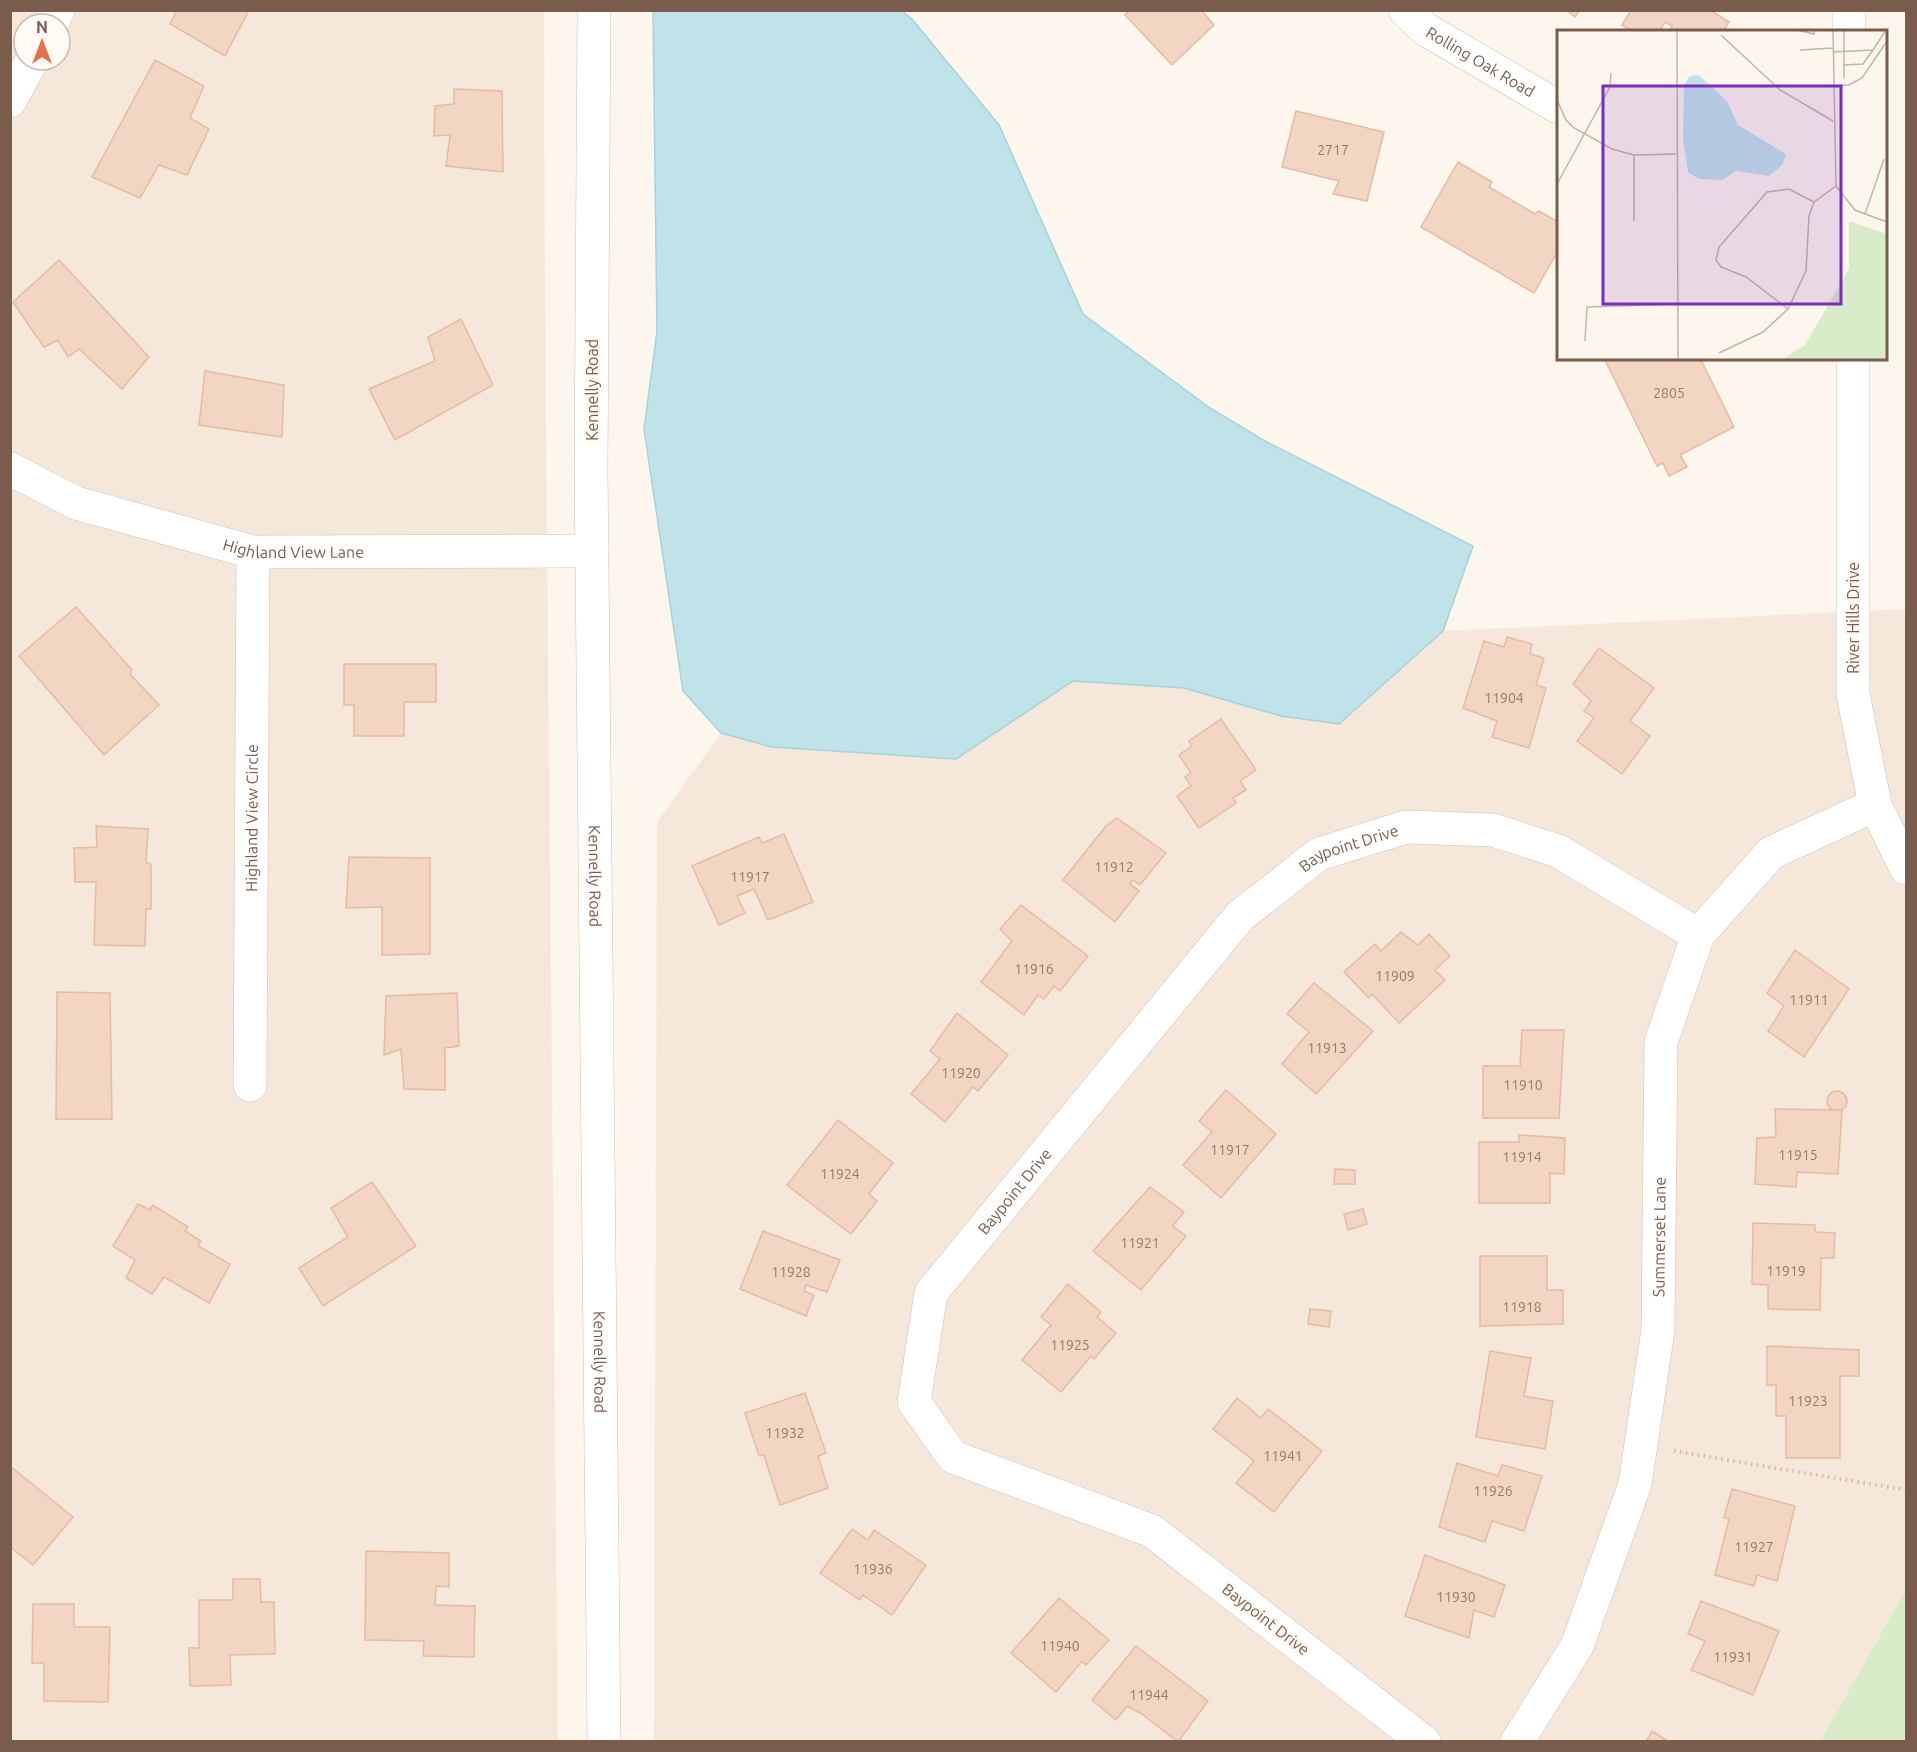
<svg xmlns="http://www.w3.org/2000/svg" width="1917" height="1752" font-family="Ubuntu,sans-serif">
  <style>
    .residential { fill: #f5e8da; fill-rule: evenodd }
    .green { fill: #d8ecc9 }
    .water { fill: #bfe3e8; stroke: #a5d3da; stroke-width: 1.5 }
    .building { fill: #f3d5c3; stroke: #e6bba3; stroke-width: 1.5 }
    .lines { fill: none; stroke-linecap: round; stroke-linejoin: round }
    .minor-casing { stroke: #d1beb0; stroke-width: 34 }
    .path { stroke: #d9b8a5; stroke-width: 4; stroke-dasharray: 1.5 4.5; stroke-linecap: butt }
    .minor { stroke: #fff; stroke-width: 33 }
    .labels { text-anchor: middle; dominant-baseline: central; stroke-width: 6; stroke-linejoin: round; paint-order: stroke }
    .number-label { font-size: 14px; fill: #987a6a }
    .street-label { font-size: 16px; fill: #7a5c4d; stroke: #fffaf3 }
    .inset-road { fill: none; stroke: #c5b3a7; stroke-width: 1.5 }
    .view { fill: #7b2cbf; fill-opacity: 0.15; stroke: #7b2cbf; stroke-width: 3 }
    .inset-edge { fill: none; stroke: #7a5c4d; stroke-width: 3 }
  </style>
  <rect width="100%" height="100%" fill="#fdf6ec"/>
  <!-- residential -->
  <g class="residential">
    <path d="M11,11H544L545,322L558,1741L11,1742ZM24,24H60V60H24Z"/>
    <polygon points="1906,609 1906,1590 1820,1741 654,1742 657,822 721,733 772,747 956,759 1073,681 1184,688 1281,716 1339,724 1443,631"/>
  </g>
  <!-- green -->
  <polygon class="green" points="1906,1590 1906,1741 1820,1741"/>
  <!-- water -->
  <polygon class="water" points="653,11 901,10 912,19 999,125 1083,314 1210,408 1263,440 1473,546 1443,631 1339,724 1281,716 1184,688 1073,681 956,759 772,747 721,733 683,691 644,429 657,331"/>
  <!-- building -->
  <g class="building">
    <polygon points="177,10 249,10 225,56 170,24"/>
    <polygon points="1129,10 1201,10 1214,25 1172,65 1125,15"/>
    <polygon points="1566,10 1580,10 1575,17"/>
    <polygon points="1631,10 1710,10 1729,22 1723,32 1669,32 1672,26 1665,22 1659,32 1633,32 1622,25"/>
    <polygon points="155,60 204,86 190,118 209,129 187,175 159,165 140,198 92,177"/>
    <polygon points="454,89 502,91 503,172 446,166 450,135 434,136 435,106 454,104"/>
    <polygon points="1296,111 1384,132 1367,201 1333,194 1339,181 1282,167"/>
    <polygon points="1458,162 1492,182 1489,187 1535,214 1539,211 1558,222 1558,251 1534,293 1421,227"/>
    <polygon points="59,260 149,357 122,389 79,349 68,357 58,340 44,347 13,302"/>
    <polygon points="461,319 493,385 395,440 369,389 435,361 428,337"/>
    <polygon points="1604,358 1700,358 1734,427 1680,455 1687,467 1669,476 1663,463 1657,466"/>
    <polygon points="205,371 284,385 282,437 199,425"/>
    <polygon points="76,607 132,670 130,674 159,705 104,755 19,656"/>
    <polygon points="1507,637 1532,644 1530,654 1544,658 1536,685 1546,688 1529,748 1492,737 1497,721 1463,708 1484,641 1504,647"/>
    <polygon points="1599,648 1654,688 1630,721 1650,736 1622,774 1577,741 1594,718 1584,711 1591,701 1573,684"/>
    <polygon points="344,664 436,664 436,702 404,702 404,736 354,736 354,705 344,705"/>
    <polygon points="1221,719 1256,770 1240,781 1246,790 1233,798 1236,803 1199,828 1177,796 1191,786 1185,777 1191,773 1179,755 1192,746 1189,741"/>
    <polygon points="1117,818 1166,853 1140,885 1133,880 1130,884 1139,891 1115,922 1063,880 1106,826"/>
    <polygon points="96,826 148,829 146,862 151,865 151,909 146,909 145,946 94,945 96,882 75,882 74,848 97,847"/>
    <polygon points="784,834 813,902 768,920 754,889 737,896 745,913 719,925 692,866 759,837 762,843"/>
    <polygon points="349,857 430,858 430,954 382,955 382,907 346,908"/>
    <polygon points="1021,905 1088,956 1060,991 1054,986 1044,999 1038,995 1024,1015 981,982 1012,941 1000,929"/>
    <polygon points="1401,932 1418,945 1429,934 1450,956 1435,970 1445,980 1399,1023 1372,994 1369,998 1344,972 1375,944 1381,951"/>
    <polygon points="1795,950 1849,989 1804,1057 1768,1031 1784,1006 1767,993"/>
    <polygon points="1314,983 1373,1031 1316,1094 1282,1064 1309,1032 1287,1014"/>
    <polygon points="57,992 110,993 112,1119 56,1119"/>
    <polygon points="457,993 459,1046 445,1048 445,1090 404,1089 401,1049 384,1055 386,996"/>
    <polygon points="957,1013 1008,1055 978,1091 973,1087 945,1122 911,1094 940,1059 930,1051"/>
    <polygon points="1522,1030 1564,1030 1559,1118 1483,1118 1483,1066 1520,1066"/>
    <polygon points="1226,1090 1276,1134 1221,1198 1183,1165 1212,1132 1199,1121"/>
    <circle cx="1837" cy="1101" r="10"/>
    <polygon points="1775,1109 1842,1110 1838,1174 1797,1172 1796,1187 1755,1184 1757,1138 1776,1137"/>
    <polygon points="838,1120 893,1163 869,1194 877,1201 851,1234 787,1185"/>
    <polygon points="1519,1135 1565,1138 1564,1174 1550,1173 1550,1203 1479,1203 1479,1142 1519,1142"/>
    <polygon points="1335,1169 1355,1170 1355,1184 1334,1184"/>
    <polygon points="372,1182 416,1246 323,1306 299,1268 348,1237 331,1208"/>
    <polygon points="1150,1187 1184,1212 1173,1226 1186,1236 1141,1290 1093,1251"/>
    <polygon points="138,1204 150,1210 153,1205 188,1227 185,1231 201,1241 198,1246 230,1264 209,1303 164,1277 152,1294 126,1278 135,1260 113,1246"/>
    <polygon points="1363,1209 1367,1224 1348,1230 1344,1214"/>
    <polygon points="1753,1223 1815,1225 1815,1232 1835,1233 1834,1258 1821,1258 1820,1310 1768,1309 1768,1285 1752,1284"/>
    <polygon points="763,1231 840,1260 827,1292 806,1285 804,1291 814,1295 806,1316 740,1289"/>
    <polygon points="1480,1256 1547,1256 1547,1290 1563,1290 1563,1324 1480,1326"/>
    <polygon points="1068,1284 1101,1312 1097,1317 1116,1333 1094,1359 1091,1356 1061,1392 1022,1360 1051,1325 1041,1317"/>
    <polygon points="1310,1309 1331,1311 1329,1327 1308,1324"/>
    <polygon points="1767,1346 1859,1350 1859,1376 1840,1376 1840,1458 1786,1458 1786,1416 1776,1416 1776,1385 1767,1385"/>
    <polygon points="1490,1351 1531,1358 1524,1396 1553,1401 1545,1449 1476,1437"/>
    <polygon points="805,1393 826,1453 818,1456 828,1488 780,1505 764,1455 759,1456 745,1413"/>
    <polygon points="1237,1398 1261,1418 1268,1409 1322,1451 1274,1512 1236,1483 1254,1461 1213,1429"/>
    <polygon points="1457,1463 1498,1476 1502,1465 1542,1476 1524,1531 1492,1521 1485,1542 1439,1527"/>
    <polygon points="10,1466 73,1517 33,1565 10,1547"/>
    <polygon points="1732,1489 1795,1506 1777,1581 1757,1575 1754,1586 1715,1575 1729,1519 1724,1518"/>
    <polygon points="852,1529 868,1540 874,1530 926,1565 892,1615 863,1595 860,1600 820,1573"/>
    <polygon points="366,1551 449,1553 449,1587 436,1586 435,1605 475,1606 474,1657 423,1656 424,1641 365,1640"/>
    <polygon points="1425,1555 1505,1585 1494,1617 1474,1610 1469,1638 1405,1616"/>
    <polygon points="233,1579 260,1579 261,1602 274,1602 275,1654 230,1655 231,1685 190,1686 189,1648 199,1648 199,1600 233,1600"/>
    <polygon points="1059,1598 1109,1640 1086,1665 1082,1661 1056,1692 1011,1653"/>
    <polygon points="1701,1601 1779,1631 1753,1695 1691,1670 1705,1641 1688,1634"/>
    <polygon points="33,1604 74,1604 74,1627 110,1627 108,1702 44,1701 44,1663 32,1663"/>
    <polygon points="1136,1646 1208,1701 1178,1742 1142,1714 1127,1706 1116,1720 1092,1700"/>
    <polygon points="1652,1731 1669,1742 1646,1742"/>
  </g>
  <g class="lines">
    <!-- minor casing -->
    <g class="minor-casing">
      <g id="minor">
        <path id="s1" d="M594,10L591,468L604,1742"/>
        <path id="s2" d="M1405,10L1425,29L1558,107"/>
        <polyline points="1849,10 1849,32"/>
        <polyline points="51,24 58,10"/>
        <polyline points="10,101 32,60"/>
        <polyline points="1853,358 1853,694 1875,805 1906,868"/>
        <path id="s3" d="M10,469L76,503L253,552L592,551"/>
        <path id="s4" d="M250,1085L253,552"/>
        <path id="s5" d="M1424,1742L1152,1531L953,1457L914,1402L931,1293L1240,916L1319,854L1406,827L1493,830L1558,851L1698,935"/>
        <path id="s6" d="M1517,1742L1577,1646L1635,1484L1658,1330L1661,1042L1698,935L1771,853L1875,805"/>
      </g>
    </g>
    <!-- path -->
    <polyline class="path" points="1674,1451 1906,1490"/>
    <!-- minor -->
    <use href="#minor" class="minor"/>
  </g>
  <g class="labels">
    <!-- number labels -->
    <g class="number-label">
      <text x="1333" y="150">2717</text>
      <text x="1669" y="393">2805</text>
      <text x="1504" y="698">11904</text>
      <text x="1114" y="867">11912</text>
      <text x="750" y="877">11917</text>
      <text x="1034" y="969">11916</text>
      <text x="1395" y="976">11909</text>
      <text x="1809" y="1000">11911</text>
      <text x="1327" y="1048">11913</text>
      <text x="961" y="1073">11920</text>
      <text x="1523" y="1085">11910</text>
      <text x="1230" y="1150">11917</text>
      <text x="1798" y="1155">11915</text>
      <text x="1522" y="1157">11914</text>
      <text x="840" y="1174">11924</text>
      <text x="1140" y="1243">11921</text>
      <text x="1786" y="1271">11919</text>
      <text x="791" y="1272">11928</text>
      <text x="1522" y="1307">11918</text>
      <text x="1070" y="1345">11925</text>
      <text x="1808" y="1401">11923</text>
      <text x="785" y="1433">11932</text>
      <text x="1283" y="1456">11941</text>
      <text x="1493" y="1491">11926</text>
      <text x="1754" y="1547">11927</text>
      <text x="873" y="1569">11936</text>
      <text x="1456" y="1597">11930</text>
      <text x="1060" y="1646">11940</text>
      <text x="1733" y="1657">11931</text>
      <text x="1149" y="1695">11944</text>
    </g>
    <!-- street labels -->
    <g class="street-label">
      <text stroke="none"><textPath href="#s2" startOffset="92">Rolling Oak Road</textPath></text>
      <text transform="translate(592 390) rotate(-90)">Kennelly Road</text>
      <text stroke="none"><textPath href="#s3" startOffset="298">Highland View Lane</textPath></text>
      <text transform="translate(1853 618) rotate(-90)">River Hills Drive</text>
      <text stroke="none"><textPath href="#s4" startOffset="267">Highland View Circle</textPath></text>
      <text stroke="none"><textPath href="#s5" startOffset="1352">Baypoint Drive</textPath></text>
      <text stroke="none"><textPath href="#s1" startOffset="866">Kennelly Road</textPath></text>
      <text stroke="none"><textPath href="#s5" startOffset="866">Baypoint Drive</textPath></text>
      <text stroke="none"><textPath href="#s6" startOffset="534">Summerset Lane</textPath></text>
      <text stroke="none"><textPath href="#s1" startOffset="1352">Kennelly Road</textPath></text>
      <text transform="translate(1266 1619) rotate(38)">Baypoint Drive</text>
    </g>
  </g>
  <!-- overview -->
  <g transform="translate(1557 30)">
    <rect width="330" height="330" fill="#fdf6ec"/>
    <path d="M292,191L330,204V330H224L248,315L292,239Z" fill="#d8ecc9"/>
    <path d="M142,45L170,71L181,95L229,124L225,135L212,146L179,141L165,150L142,149L131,142L126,109L127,55L133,46Z" fill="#bfe3e8"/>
    <path class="inset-road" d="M120,0L121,330M240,0L257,4L258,0M276,0L279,156L298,180L330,192M287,0V48M164,5L223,60L276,91M243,20L276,18M276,22L316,20L329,0M287,35L306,34L316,20M276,56L292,55L305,48L330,11M0,70L9,90L17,98L55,119L77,125L119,124M0,154L53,57L54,43M308,184L327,129M77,191V125M231,279L189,247L164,237L159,230L162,217L210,162L232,159L257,172M28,311L30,277L121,274M162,323L206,302L231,279L249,241L252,186L257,172L279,156"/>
    <path class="view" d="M46,56H284V274H46Z"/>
    <rect width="330" height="330" class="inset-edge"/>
  </g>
  <!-- border -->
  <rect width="1917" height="1752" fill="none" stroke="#7a5c4d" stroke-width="24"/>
  <!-- north arrow -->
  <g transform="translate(42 42)"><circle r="28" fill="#fffaf3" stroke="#cabbb1" stroke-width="1.5"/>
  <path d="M0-4.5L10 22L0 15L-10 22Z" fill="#e76f51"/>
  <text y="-9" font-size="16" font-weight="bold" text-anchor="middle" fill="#7a5c4d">N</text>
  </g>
</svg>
